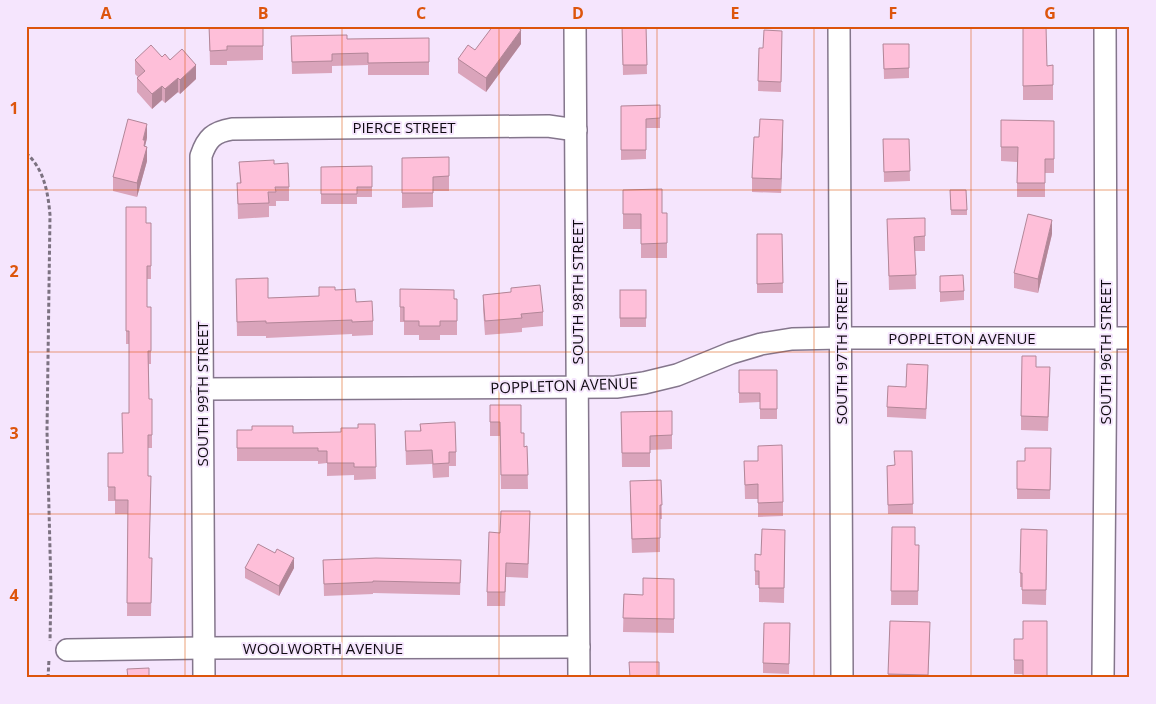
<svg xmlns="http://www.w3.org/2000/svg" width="1156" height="704" font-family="'Open Sans',sans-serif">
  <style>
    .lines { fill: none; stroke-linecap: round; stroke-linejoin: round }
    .minor-casing { stroke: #84768c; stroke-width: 24 }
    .path { stroke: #7c7281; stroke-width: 3; stroke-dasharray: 4 2.5; stroke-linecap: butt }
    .minor { stroke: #fff; stroke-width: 21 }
    .wall { fill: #daa4bb }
    .shaded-wall { fill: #b28698 }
    .building { fill: #febfd9; stroke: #b28698 }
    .grid { fill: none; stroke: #dd550c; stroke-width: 1; stroke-opacity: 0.55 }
    .labels { text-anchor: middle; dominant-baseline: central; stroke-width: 4; stroke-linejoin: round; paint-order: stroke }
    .street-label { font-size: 15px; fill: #0f0a11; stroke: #f5e5fd }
    .neatline { fill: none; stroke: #dd550c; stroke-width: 2 }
    .grid-label { font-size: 16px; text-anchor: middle; font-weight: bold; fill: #dd550c }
  </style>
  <rect width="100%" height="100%" fill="#f5e5fd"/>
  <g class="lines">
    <!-- minor casing -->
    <g class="minor-casing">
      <g id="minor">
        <polyline points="575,26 579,678"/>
        <polyline points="839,26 842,678"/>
        <polyline points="202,389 616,387 644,383 677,375 731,353 761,344 792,339 841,338 1130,338"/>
        <polyline points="67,650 203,648 579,647"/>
        <path d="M204,678L201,156C207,138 214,132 232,129L548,126L576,130"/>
        <polyline points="1103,678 1106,338 1105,26"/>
      </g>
    </g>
    <!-- path -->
    <g class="path">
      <path d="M26,153C44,169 48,192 50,215L47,431L51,589L50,641"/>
      <polyline points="48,678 49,659"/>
    </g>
    <!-- minor -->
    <use href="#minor" class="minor"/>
  </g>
  <!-- wall -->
  <g class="wall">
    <polygon points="209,26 263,26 263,60 227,61 227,65 210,65"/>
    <polygon points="622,26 646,26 647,74 623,75"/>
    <polygon points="1023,26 1047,66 1053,65 1053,100 1023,100"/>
    <polygon points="782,31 781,92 758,91 759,48 763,48"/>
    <polygon points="291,36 347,39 429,38 429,75 368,75 368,65 332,66 332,73 292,74"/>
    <polygon points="521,44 486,92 458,73 458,59 475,50"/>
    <polygon points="883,44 909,44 909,78 884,79"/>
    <polygon points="162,57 170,60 196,79 180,94 178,92 165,103 162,100 152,109 137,92 137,78 138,77 135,74 135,60"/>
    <polygon points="660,105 660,128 646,128 646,159 621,160 621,106"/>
    <polygon points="1001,120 1054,121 1054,173 1045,173 1045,197 1017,197 1017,162 1001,161"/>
    <polygon points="783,134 781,193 752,192 752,178 759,137"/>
    <polygon points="147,138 145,146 147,161 137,197 113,191 113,177"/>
    <polygon points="883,139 909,139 910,181 884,182"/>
    <polygon points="449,157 449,191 433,191 433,207 402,208 402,158"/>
    <polygon points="239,162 274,164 289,187 289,201 276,201 276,206 269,206 269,217 238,219 237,183 240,183"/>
    <polygon points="372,166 372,197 357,197 357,204 321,204 321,167"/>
    <polygon points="623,190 662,213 667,213 667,258 641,258 641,229 623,229"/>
    <polygon points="950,190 967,210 967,215 951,215"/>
    <polygon points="126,207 146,223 151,223 151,279 147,279 147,307 151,307 151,364 149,364 149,399 152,399 152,448 148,448 148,476 151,490 149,558 152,558 151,616 127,616 128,514 115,514 115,501 108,501 108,453 123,453 129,413 129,344 126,344"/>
    <polygon points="887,219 925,236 925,251 915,251 916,289 889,290"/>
    <polygon points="757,234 782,234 783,293 757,293"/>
    <polygon points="1052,234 1038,293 1014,288 1014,273"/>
    <polygon points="940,276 964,291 964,300 940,302"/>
    <polygon points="236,279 268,298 319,296 335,290 356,302 373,321 373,335 352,336 352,334 266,338 266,336 237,336"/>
    <polygon points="511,288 543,312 543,326 522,328 522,332 485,335 483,309 483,295 511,292"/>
    <polygon points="400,289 457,299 457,335 440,335 440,340 419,340 419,335 404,335 404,322 400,322"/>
    <rect x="620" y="290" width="26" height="37"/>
    <polygon points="1036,367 1050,381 1048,431 1021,430 1021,416"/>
    <polygon points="739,370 777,370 777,419 760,419 760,402 739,403"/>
    <polygon points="928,375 926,419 887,417 887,407 906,387"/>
    <polygon points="490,405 521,433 524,447 527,446 528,489 501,489 500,436 490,436"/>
    <polygon points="672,411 672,449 650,450 650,467 622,467 621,412"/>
    <polygon points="375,424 376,479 354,480 354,475 327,476 327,463 318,464 318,461 237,461 237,430 252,430 293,433 341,432"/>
    <polygon points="420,424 456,452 456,466 449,466 449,477 433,478 432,464 406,465 405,431 420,431"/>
    <polygon points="758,446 783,502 783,516 758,517 758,499 745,499 744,461 758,461"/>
    <polygon points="1051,448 1050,499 1017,499 1017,461 1025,461"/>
    <polygon points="912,451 913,514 888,514 887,466 894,465"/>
    <polygon points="661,480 662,519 660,519 660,552 632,553 630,495"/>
    <polygon points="530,526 528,578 506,577 505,606 487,606 487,592 500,533"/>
    <polygon points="892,527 915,545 919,545 918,605 891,605"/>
    <polygon points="785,530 784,603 759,602 759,585 755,585 755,554 761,555"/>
    <polygon points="1047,544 1046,605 1022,604 1022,587 1020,587 1020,573"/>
    <polygon points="323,560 461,560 460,595 373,593 373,594 324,596"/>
    <polygon points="245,568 294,568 279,596 245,578"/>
    <polygon points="674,579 674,633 623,632 624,594 643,595"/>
    <polygon points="890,621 930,636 928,678 888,678"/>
    <polygon points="1047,621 1047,678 1023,678 1023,674 1014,674 1014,639 1023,639"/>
    <polygon points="790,623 789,674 763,673 763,663"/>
  </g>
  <!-- shaded-wall -->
  <g class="shaded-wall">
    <polygon points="521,30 521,44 486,92 486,78"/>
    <polygon points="196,65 196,79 180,94 180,80"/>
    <polygon points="178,78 178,92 165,103 165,89"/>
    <polygon points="162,86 162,100 152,109 152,94"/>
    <polygon points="783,120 783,134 781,193 781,179"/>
    <polygon points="147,124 147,138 145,146 145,151 147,147 147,161 137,197 137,183 143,140"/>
    <polygon points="1052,220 1052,234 1038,293 1038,279"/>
    <polygon points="294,558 294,568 279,596 279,586"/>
  </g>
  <!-- building -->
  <g class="building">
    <polygon points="209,26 263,26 263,46 227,46 227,50 210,51"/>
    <polygon points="493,26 516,26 521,30 486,78 458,59 468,45 475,50"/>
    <polygon points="622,26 646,26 647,65 623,65"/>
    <polygon points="1023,26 1046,26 1047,66 1053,65 1053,85 1023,86"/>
    <polygon points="764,30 782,31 781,82 758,81 759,48 763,48"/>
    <polygon points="347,35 347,39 429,38 429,62 368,63 368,53 332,54 332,61 292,62 291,36"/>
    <polygon points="883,44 909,44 909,68 884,69"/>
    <polygon points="151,45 162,57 165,54 170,60 182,49 196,65 180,80 178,78 165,89 162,86 152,94 137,78 145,71 135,60"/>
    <polygon points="660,105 660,118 646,119 646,150 621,150 621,106"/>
    <polygon points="128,119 147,124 143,140 145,140 144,146 147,147 137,183 113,177"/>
    <polygon points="760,119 783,120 781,179 752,178 754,137 759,137"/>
    <polygon points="1001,120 1054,121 1054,159 1045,159 1045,183 1017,183 1018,147 1001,147"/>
    <polygon points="883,139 909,139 910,171 884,172"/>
    <polygon points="449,157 449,176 433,177 433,193 402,193 402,158"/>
    <polygon points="274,160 274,164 288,163 289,187 275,187 276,192 268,192 269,203 238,204 237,183 241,183 239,162"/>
    <polygon points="372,166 372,187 357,187 357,194 321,194 321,167"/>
    <polygon points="662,189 662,213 667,213 667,243 641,244 641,214 623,214 623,190"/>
    <polygon points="950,190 966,190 967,210 951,210"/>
    <polygon points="126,207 146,207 146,223 151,223 151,266 147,266 147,307 151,307 151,351 148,351 149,399 152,399 152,435 148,435 148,476 151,476 149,558 152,558 151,603 127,603 128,500 115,500 115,487 108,487 108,453 123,453 122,413 129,413 129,331 126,331"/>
    <polygon points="1028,214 1052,220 1038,279 1014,273"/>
    <polygon points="925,218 925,236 914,237 916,275 889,276 887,219"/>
    <polygon points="757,234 782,234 783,283 757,284"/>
    <polygon points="963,275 964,291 940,292 940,276"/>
    <polygon points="268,278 268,298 319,296 319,287 335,287 335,290 355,289 356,302 372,301 373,321 352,322 352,320 266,323 266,321 237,322 236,279"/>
    <polygon points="540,285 543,312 521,314 522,318 485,321 483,295 511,292 511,288"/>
    <polygon points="400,289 454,290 454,299 457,299 457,321 440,321 440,326 419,326 419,321 404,321 404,307 400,307"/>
    <rect x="620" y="290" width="26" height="28"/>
    <polygon points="1022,356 1036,356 1036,367 1050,367 1048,417 1021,416"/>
    <polygon points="907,364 928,365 926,409 887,407 888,386 906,387"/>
    <polygon points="739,370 777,370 777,409 760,409 760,393 739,393"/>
    <polygon points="490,405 521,405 521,433 524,433 524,447 527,446 528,475 501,475 500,422 490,422"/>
    <polygon points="672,411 672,435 650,436 650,453 622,453 621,412"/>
    <polygon points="455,422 456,452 449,452 449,463 433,464 432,450 406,451 405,431 421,431 420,424"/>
    <polygon points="358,424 375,424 376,467 354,467 354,463 327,463 327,451 318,451 318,448 237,448 237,430 252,430 252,426 293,426 293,433 341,432 341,428 358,428"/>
    <polygon points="782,445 783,502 758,503 758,484 745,485 744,461 758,461 758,446"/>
    <polygon points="1025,448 1051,448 1050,490 1017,489 1017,461 1025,461"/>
    <polygon points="894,451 912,451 913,504 888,505 887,466 895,465"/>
    <polygon points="661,480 662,505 660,505 660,538 632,539 630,481"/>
    <polygon points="501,511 530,511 528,564 506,563 505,592 487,592 489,532 500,533"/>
    <polygon points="892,527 915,527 915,545 919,545 918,591 891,591"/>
    <polygon points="762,529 785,530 784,588 759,588 759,571 755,571 755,554 761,555"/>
    <polygon points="1021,529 1047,530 1046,590 1022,590 1022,573 1020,573"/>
    <polygon points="258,544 275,553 277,549 294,558 279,586 245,568"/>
    <polygon points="376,558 461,560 460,583 373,581 373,582 324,584 323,560"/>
    <polygon points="643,578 674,579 674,619 623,618 624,594 643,595"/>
    <polygon points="890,621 930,622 928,675 888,674"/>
    <polygon points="1023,621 1047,621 1047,676 1023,676 1023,660 1014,660 1014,639 1023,639"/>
    <polygon points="764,623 790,623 789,664 763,663"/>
    <polygon points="629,662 659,662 659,678 630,678"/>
    <polygon points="149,668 149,678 128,678 127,669"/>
  </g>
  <!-- grid -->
  <path class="grid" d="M185,26V678M342,26V678M499,26V678M657,26V678M814,26V678M971,26V678M26,190H1130M26,352H1130M26,514H1130"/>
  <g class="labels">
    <!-- street labels -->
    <g class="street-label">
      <text x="404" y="127">PIERCE STREET</text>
      <text transform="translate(577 292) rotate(-90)">SOUTH 98TH STREET</text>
      <text x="962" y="338">POPPLETON AVENUE</text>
      <text transform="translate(841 352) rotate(-90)">SOUTH 97TH STREET</text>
      <text transform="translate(1105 352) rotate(-90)">SOUTH 96TH STREET</text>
      <text transform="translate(564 385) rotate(-2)">POPPLETON AVENUE</text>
      <text transform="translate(202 394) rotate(-90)">SOUTH 99TH STREET</text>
      <text x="323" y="648">WOOLWORTH AVENUE</text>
    </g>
  </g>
  <!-- border -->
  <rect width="1156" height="704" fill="none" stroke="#f5e5fd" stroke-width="55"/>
  <rect x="28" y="28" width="1100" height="648" class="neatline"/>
  <g class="grid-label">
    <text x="106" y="19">A</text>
    <text x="263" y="19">B</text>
    <text x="421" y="19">C</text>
    <text x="578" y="19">D</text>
    <text x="735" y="19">E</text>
    <text x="893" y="19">F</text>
    <text x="1050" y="19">G</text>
    <text x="14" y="114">1</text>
    <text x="14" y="277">2</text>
    <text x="14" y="439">3</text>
    <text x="14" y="601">4</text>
  </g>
</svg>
